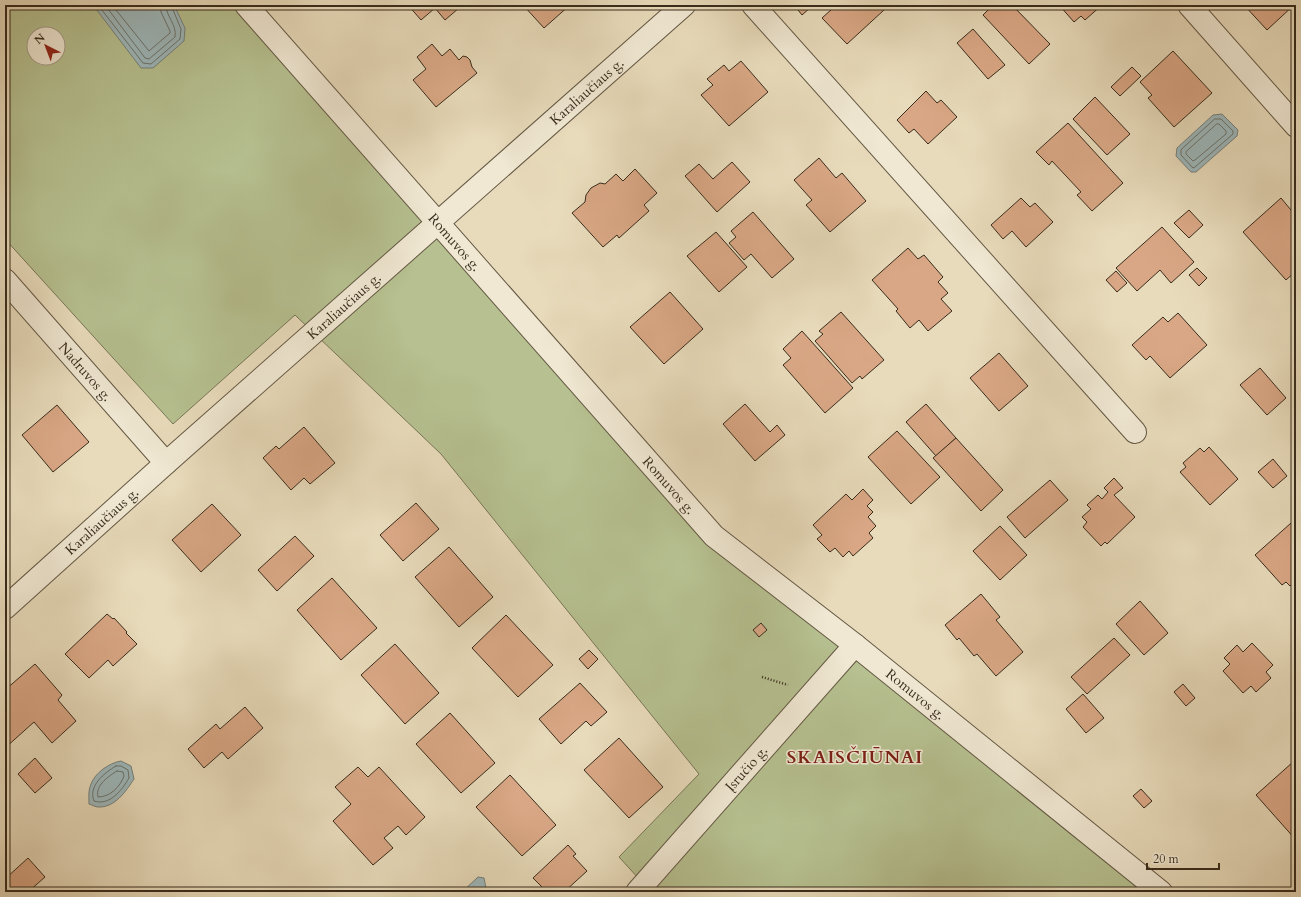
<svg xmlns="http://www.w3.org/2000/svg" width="1301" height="897" font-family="Cardo,serif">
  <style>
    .green { fill: #b6c090; stroke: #777656; fill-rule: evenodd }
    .water { fill: #9db8bc; stroke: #75807c }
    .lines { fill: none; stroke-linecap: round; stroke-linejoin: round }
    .shore { stroke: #6a726c; stroke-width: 1 }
    .building { fill: #d9a785; stroke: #382c1c }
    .minor-casing { stroke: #645844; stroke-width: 24 }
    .path { stroke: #382c1c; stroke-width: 2.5; stroke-dasharray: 1 2; stroke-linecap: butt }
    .minor { stroke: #f0e8d3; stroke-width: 22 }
    .labels { text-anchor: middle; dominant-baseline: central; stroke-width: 3; stroke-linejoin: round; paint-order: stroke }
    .street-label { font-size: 14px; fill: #382c1c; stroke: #f0e8d3 }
    .district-label { font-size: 18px; font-weight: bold; letter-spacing: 1px; fill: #7a1f14; stroke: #f0e8d3 }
  </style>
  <rect width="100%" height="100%" fill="#e8dbbb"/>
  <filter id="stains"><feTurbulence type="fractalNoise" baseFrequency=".005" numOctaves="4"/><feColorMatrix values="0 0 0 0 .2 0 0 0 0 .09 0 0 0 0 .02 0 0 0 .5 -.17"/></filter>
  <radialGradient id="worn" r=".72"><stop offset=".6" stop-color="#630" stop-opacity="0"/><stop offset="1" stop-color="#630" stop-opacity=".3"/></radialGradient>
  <!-- green -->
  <path class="green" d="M5,5H246L714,536L1161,892H651L619,857L699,774L441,454L295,315L173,424L5,239ZM34,34H58V58H34Z"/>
  <!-- water -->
  <g class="water">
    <polygon points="93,5 174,5 185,28 184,41 153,68 141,68"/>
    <polygon points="1222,114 1238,130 1237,136 1196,172 1191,172 1176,156 1177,148 1213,115"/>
    <path d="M121,761L131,766L134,779C126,791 115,808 98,807C96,807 92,805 89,804C89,797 88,791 91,784C95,773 109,763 121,761Z"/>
    <polygon points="478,877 484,878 486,888 485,892 462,892"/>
  </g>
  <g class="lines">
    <!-- shore -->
    <g class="shore">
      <polyline points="98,5 143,63 151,64 180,39 181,29 171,5"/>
      <path d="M105,5L145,58L149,59L175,37C177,24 166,17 166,5"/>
      <polyline points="112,5 149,51 170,33 170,31 161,12 160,5"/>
      <polygon points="1215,119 1221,119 1233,131 1233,134 1195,167 1193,168 1181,155 1181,150"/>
      <polygon points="1217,124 1219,124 1226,131 1226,134 1195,160 1193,161 1186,154 1186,152"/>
      <path d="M116,766H121L128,770L129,778C122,790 110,806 94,801C88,786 104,773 116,766Z"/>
      <path d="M117,771L123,772L124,776C120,787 110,797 98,797C95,785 109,776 117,771Z"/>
    </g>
  </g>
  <!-- building -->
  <g class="building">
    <polygon points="408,5 456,5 459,8 445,20 435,8 421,20"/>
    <polygon points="523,5 570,5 544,28"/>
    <polygon points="794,5 809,5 811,7 802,15"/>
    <polygon points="828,5 879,5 884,10 847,44 822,18 832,9"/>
    <polygon points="993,5 1012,5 1050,44 1029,64 983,15"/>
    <polygon points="1059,5 1102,5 1085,20 1081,16 1074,22"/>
    <polygon points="1244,5 1294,5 1267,30"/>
    <polygon points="973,29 1005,65 988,79 957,43"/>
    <polygon points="432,44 442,56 450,49 459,60 463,56 467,57 470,60 472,67 477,73 436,107 413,80 426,69 417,57"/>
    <polygon points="1173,51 1212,93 1174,127 1148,98 1152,95 1140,82"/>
    <polygon points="741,61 768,92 729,126 701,95 713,85 707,79 724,65 729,71"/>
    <polygon points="1132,67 1141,76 1120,96 1111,87"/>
    <polygon points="926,91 937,103 941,100 957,117 928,144 914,129 909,133 897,120"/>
    <polygon points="1095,97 1130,134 1107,155 1073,119"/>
    <polygon points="1068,123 1123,183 1092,211 1077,195 1081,192 1052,161 1049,165 1036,152"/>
    <polygon points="819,158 836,178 842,173 866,201 830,232 806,205 812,200 794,180"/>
    <polygon points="732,162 750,182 717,212 685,176 699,164 713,179"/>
    <polygon points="635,169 657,193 644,205 649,211 619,238 617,235 603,247 572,213 585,202 586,195 591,188 600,183 605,184 616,174 623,181"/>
    <polygon points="1021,198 1030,207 1035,203 1053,222 1026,247 1012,231 1003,239 991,225"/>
    <polygon points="1281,198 1296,216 1296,271 1286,280 1243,232"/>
    <polygon points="1189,210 1203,225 1189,238 1174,223"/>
    <polygon points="753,212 794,259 772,278 751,254 744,260 729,243 736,237 731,231"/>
    <polygon points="1162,227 1194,262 1171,283 1160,270 1137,291 1116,268"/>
    <polygon points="716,232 747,267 719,292 687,256"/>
    <polygon points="908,248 918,259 924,255 943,277 938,282 948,293 941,299 952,311 928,331 919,320 910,328 896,311 898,309 872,280"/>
    <polygon points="1197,268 1207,278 1199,286 1189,275"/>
    <polygon points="1116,271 1127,283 1117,292 1106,280"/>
    <polygon points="670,292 703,329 664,364 630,327"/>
    <polygon points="841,312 884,360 862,379 860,376 852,383 815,341 823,334 819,331"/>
    <polygon points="1178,313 1207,345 1170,378 1150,356 1146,360 1132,345 1163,317 1168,322"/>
    <polygon points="802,331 853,388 825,413 783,365 791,358 783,349"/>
    <polygon points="999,353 1028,386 999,411 970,378"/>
    <polygon points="1260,368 1286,398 1267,415 1240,385"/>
    <polygon points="745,404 770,432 777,425 785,435 755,461 723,424"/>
    <polygon points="926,404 956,438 936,456 906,422"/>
    <polygon points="57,405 89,442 53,472 22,435"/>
    <polygon points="304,427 335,463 310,484 304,478 291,490 263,458 276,446 279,449"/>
    <polygon points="897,431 940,477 911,504 868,457"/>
    <polygon points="956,438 1003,490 981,511 933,458"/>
    <polygon points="1209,447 1238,479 1210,505 1180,472 1186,467 1183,463 1200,448 1204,452"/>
    <polygon points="1273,459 1287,476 1273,488 1258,472"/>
    <polygon points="1114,478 1123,488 1114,495 1135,517 1107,544 1105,542 1101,546 1083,527 1087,522 1082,517 1091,509 1087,505 1098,495 1102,499 1108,492 1104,488"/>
    <polygon points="1050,480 1068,500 1025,538 1007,517"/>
    <polygon points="863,489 873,500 867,506 873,512 868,517 876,526 869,533 873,538 853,556 849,551 843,557 835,548 830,552 817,539 822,535 813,525 846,494 852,500"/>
    <polygon points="416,503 439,529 403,561 380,535"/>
    <polygon points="212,504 241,535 201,572 172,540"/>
    <polygon points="1291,523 1296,528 1296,540 1293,543 1296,546 1296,581 1290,586 1286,582 1282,585 1255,555"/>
    <polygon points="1000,526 1027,555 1000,580 973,551"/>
    <polygon points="295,536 314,556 277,591 258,570"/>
    <polygon points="449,547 493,597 459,627 415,577"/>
    <polygon points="332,578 377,628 341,660 297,610"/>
    <polygon points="981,594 1000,617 996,620 1023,652 996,676 977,654 974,656 959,638 957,640 945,625"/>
    <polygon points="1140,601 1168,633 1144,655 1116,624"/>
    <polygon points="107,614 113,619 114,618 127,632 126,633 137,644 113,666 108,660 89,678 65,654"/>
    <polygon points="506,615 553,665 518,697 472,648"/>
    <polygon points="761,623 767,630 759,637 753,630"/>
    <polygon points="1114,638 1130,655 1087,694 1071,677"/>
    <polygon points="1252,643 1273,665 1266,672 1271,678 1256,692 1251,686 1243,693 1223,671 1230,664 1224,658 1237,645 1243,652"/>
    <polygon points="395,644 439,693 405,724 361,675"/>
    <polygon points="589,650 598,659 588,669 579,659"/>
    <polygon points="35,664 62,695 58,700 76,721 52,743 34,722 5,748 5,690"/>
    <polygon points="580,683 607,712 591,726 586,721 561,744 539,719"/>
    <polygon points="1183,684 1195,698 1186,706 1174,692"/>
    <polygon points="1083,694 1104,718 1086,733 1066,709"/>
    <polygon points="245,707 263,728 228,759 222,752 204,768 188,749 216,724 220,729"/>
    <polygon points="450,713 495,763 461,793 416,744"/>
    <polygon points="619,738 663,787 629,818 584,770"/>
    <polygon points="35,758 52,778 35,793 18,774"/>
    <polygon points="1293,762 1296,766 1296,840 1256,795"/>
    <polygon points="358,767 368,777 379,767 425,817 406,835 398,826 384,838 393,848 373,865 333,821 351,804 335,787"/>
    <polygon points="510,775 556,825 522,856 476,807"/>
    <polygon points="1141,789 1152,801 1144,808 1133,796"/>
    <polygon points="568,845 576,854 573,856 587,871 564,892 547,892 533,878"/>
    <polygon points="28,858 45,877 28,892 5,892 5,879"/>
  </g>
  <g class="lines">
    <!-- minor casing -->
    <g class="minor-casing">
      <g id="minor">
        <path id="s1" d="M246,5L714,536L855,645L1161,892"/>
        <polyline points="753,5 1135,432"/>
        <polyline points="1189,5 1296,126"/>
        <path id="s2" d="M5,280L166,463"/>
        <path id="s3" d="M5,608L166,463L684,5"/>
        <path id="s4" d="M637,892L855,645"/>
      </g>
    </g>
    <!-- path -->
    <polyline class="path" points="762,677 788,685"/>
    <!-- minor -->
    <use href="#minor" class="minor"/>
  </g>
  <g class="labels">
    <!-- street labels -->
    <g class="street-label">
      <text stroke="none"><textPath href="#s3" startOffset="778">Karaliaučiaus g.</textPath></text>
      <text stroke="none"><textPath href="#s1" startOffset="316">Romuvos g.</textPath></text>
      <text stroke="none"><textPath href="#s3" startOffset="454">Karaliaučiaus g.</textPath></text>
      <text stroke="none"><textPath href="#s2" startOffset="122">Nadruvos g.</textPath></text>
      <text stroke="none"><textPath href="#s1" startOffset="640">Romuvos g.</textPath></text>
      <text stroke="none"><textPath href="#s3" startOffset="130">Karaliaučiaus g.</textPath></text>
      <text stroke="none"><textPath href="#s1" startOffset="964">Romuvos g.</textPath></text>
      <text stroke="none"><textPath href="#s4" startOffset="165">Įsručio g.</textPath></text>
    </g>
    <!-- district labels -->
    <g class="district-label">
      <text x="855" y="757">SKAISČIŪNAI</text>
    </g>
  </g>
  <!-- margin -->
  <rect width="1301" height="897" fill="none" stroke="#e8dbbb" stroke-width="20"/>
  <rect x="6" y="6" width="1289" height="885" fill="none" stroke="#382c1c" stroke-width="2"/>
  <rect x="10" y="10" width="1281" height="877" fill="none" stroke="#382c1c"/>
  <!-- north arrow -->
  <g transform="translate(46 46) rotate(318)"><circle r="19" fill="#f0e8d3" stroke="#a69d8a"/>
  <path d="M0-3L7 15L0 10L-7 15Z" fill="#8f2418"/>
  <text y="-6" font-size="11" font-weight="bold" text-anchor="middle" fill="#382c1c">N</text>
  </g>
  <!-- scale -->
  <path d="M1147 863v6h72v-6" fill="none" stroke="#382c1c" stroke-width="2"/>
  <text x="1153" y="863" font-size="12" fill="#382c1c" stroke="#f0e8d3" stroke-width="3" paint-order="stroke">20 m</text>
  <rect width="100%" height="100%" filter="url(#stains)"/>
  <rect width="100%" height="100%" fill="url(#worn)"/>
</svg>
